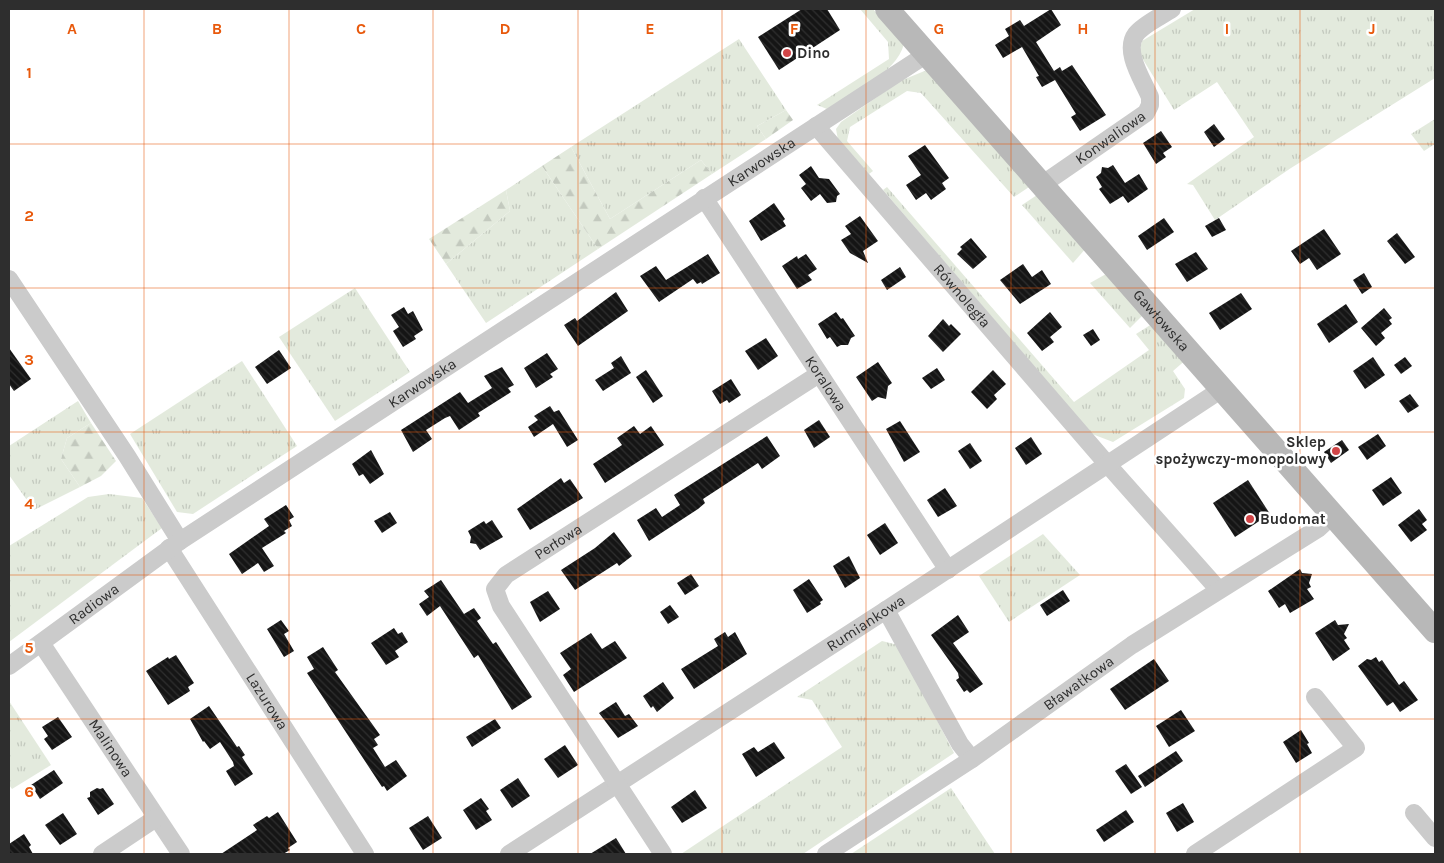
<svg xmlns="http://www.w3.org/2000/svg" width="1444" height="863" font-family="Karla,sans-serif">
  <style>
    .grass { fill: url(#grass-tufts) }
    .forest { fill: url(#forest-firs) }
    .building { fill: url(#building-back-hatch) }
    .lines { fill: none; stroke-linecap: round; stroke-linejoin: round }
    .street { stroke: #cbcbcb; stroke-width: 18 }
    .secondary { stroke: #b8b8b8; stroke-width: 24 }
    .grid { fill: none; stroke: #e8590c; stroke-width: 1; stroke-opacity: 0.55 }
    .poi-dot { fill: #d14547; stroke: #fff; stroke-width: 2 }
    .labels { text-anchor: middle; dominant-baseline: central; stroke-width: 5; stroke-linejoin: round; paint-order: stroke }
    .poi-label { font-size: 15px; font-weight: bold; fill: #2e2e2e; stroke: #fff; text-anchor: start }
    .street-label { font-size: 15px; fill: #2e2e2e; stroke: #fff }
    .grid-label { font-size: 16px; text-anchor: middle; font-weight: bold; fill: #e8590c; stroke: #fff; stroke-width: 5; stroke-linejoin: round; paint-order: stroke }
  </style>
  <defs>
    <pattern id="grass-tufts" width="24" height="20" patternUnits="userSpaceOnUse" patternTransform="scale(1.25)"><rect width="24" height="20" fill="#e3eadd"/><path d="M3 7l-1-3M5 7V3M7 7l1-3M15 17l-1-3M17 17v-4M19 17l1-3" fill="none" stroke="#c3c9be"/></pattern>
    <pattern id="forest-firs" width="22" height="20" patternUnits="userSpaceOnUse" patternTransform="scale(1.25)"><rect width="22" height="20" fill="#e3eadd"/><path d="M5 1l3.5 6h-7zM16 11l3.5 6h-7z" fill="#c3c9be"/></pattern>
    <pattern id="building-back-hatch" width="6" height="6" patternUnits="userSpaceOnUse" patternTransform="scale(1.25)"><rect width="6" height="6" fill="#151515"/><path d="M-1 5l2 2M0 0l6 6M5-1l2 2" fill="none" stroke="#2f2f2f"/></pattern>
  </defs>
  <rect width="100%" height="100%" fill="#fff"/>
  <!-- grass -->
  <g class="grass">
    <path d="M860,9H873L904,44C896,74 852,93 827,109L817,105L889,59L888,42Z"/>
    <polygon points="1195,9 1435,9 1435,78 1291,168 1215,220 1193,185 1187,184 1254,137 1217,82 1174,110 1139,53 1142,41"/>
    <polygon points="739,39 786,110 757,126 766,139 712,174 701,160 610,219 571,147"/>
    <polygon points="927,70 1032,185 1014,197 921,93 907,91 850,127 847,141 873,171 869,174 838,140 836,129 841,122 900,81"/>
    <polygon points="1435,119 1435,144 1424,151 1411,134"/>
    <polygon points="542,166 598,249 486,323 446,264 510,211 506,190"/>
    <polygon points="887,187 1074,402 1149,350 1136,334 1155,322 1188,358 1173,371 1185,389 1184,398 1113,442 1092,434 883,190"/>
    <polygon points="1040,193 1087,247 1073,263 1022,205"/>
    <polygon points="1106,274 1145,313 1130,328 1090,283"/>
    <polygon points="355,288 410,372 335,421 279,337"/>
    <polygon points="242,361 297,446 193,514 177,512 130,434"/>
    <polygon points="78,401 91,423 67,438 61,459 80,487 34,510 9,475 9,446"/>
    <polygon points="109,494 142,498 162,528 9,642 9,546 88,497"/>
    <polygon points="1043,534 1080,575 1009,622 979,576"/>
    <polygon points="882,641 898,645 954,753 803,854 681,854 842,747 812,700 797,697"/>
    <polygon points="9,701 51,765 12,789 9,785"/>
    <polygon points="951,788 995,854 851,854"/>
  </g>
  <!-- forest -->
  <g class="forest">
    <polygon points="786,110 793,120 766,139 757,126"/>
    <polygon points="571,147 610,219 701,160 712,174 598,249 542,166"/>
    <polygon points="506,190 510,211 446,264 429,239"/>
    <polygon points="91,423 116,461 101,476 80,487 61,459 67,438"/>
  </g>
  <!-- building -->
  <g class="building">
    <polygon points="802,9 827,9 840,30 779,70 758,37"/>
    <polygon points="1051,9 1061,25 1036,42 1054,71 1060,67 1062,71 1072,65 1106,115 1080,131 1071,117 1076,114 1055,80 1042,87 1036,77 1039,76 1022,47 1003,58 995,45 1009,36 1005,29 1020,20 1024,26"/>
    <polygon points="1214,124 1225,139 1214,147 1204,132"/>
    <polygon points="1161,131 1172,147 1163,153 1166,157 1156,164 1143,143"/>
    <polygon points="925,145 949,178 942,183 946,189 931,200 926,193 916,200 906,185 921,175 908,156"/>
    <polygon points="1113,165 1125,183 1139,174 1148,189 1128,203 1123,196 1110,204 1099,189 1102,187 1096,177 1101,173 1102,167 1108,168"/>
    <polygon points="811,166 819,178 829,179 840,194 837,196 836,202 827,203 820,194 811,201 801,188 806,184 799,175"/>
    <polygon points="774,203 785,219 783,221 786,226 761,241 749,221"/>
    <polygon points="860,216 878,241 863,251 868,263 850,253 841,240 851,234 845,226"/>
    <polygon points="1164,218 1174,232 1147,250 1138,236"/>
    <polygon points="1219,218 1226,230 1212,237 1205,226"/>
    <polygon points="1324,229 1341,254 1317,270 1309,258 1300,264 1291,251"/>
    <polygon points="1397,233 1415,257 1405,264 1387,241"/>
    <polygon points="971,238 987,257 973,269 957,254 962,249 960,247"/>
    <polygon points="1196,252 1208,269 1187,282 1175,264"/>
    <polygon points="708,254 720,273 702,284 701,282 697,284 693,279 659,302 640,276 656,266 666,280"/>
    <polygon points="806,254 817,269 808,275 812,280 797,289 782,266 797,256 798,259"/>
    <polygon points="1023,264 1032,277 1042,270 1051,284 1020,304 1000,280"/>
    <polygon points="900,267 906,277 887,290 881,280"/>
    <polygon points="1364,273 1372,287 1362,294 1353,280"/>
    <polygon points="616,292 628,311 578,346 564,325 575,318 577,321"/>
    <polygon points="1241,293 1252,309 1220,330 1209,313"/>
    <polygon points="1346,304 1358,322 1329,343 1317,324"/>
    <polygon points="404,307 408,314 413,311 423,330 414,336 416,339 403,347 393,331 399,327 391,315"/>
    <polygon points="1384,308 1392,318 1389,320 1392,324 1381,333 1385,338 1376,346 1361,328"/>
    <polygon points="836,312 841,319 843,318 855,336 851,338 848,345 841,345 837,347 830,337 827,339 818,324"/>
    <polygon points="1050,312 1062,327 1050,337 1054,342 1042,351 1027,333"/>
    <polygon points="943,319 949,326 951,324 961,334 943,352 928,336"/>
    <polygon points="1093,329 1100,340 1091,346 1083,335"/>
    <polygon points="766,338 778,356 758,370 745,351"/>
    <polygon points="9,348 31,379 14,391 9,384"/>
    <polygon points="279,350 291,368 267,384 255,367"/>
    <polygon points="547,353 558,369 550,374 553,377 536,388 524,368"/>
    <polygon points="621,356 631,373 603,391 595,380 614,368 611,363"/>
    <polygon points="1373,357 1385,375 1365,389 1353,371"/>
    <polygon points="1405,357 1412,366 1401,374 1394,365"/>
    <polygon points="878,362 892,383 888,386 886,399 878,397 872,401 856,377"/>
    <polygon points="502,367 514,385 508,388 511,392 478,413 480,416 459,430 450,416 445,418 426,430 432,439 413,452 401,430 460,392 468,403 492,388 484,376"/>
    <polygon points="937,368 945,380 931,389 922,378"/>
    <polygon points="646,370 663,396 653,403 636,377"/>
    <polygon points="993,370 1006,384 994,395 997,399 987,409 971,392"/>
    <polygon points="731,379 741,395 729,403 727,400 720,404 712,391"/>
    <polygon points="1410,394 1419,406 1408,413 1399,401"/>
    <polygon points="550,406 554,412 559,410 578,440 567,447 553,424 534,437 528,427 538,420 534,416"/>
    <polygon points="819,420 830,437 814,448 804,430"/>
    <polygon points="900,421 920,452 904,462 886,429"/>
    <polygon points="634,426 640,434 651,426 664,445 605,483 593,464 622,445 617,438"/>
    <polygon points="1378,434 1386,446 1367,460 1358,447"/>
    <polygon points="767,436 780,456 762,469 758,463 703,499 705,503 698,509 649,541 637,520 656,508 662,517 680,505 674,495"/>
    <polygon points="1031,437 1042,454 1026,465 1015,448"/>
    <polygon points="1342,440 1349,450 1331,463 1324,452"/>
    <polygon points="970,443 982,461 970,469 958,451"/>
    <polygon points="371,450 384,474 370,484 363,474 359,476 352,464"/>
    <polygon points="1391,477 1402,493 1383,506 1372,490"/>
    <polygon points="561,478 564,483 570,479 583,498 530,530 517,509"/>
    <polygon points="1248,480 1270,514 1235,537 1213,503"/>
    <polygon points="945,488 957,506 938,517 927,500"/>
    <polygon points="286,505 294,517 289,520 292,526 284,531 286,533 262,548 274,566 264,572 258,563 242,574 229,554 269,526 264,519"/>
    <polygon points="1419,509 1427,520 1422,524 1427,530 1411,542 1398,525"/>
    <polygon points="390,512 397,523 382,533 374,521"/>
    <polygon points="492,520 503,537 480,550 476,544 470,543 471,537 468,531 484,521 486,524"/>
    <polygon points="885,523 898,543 880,555 867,535"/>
    <polygon points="614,532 632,556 619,566 617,563 575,590 561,570 595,548"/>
    <polygon points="849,556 860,578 845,588 833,566"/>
    <polygon points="1300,569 1302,573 1312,574 1309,583 1311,587 1307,589 1314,599 1290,613 1285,604 1279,608 1268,591"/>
    <polygon points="691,574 699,586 685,595 677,583"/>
    <polygon points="809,579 823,600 820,602 821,604 807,613 793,590"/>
    <polygon points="441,580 464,614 474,608 481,618 477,621 493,644 496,642 532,697 512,710 478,655 474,658 440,606 427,616 419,604 429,597 424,591"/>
    <polygon points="1063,590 1070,601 1047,616 1040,605"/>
    <polygon points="548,591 560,609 540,622 530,602"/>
    <polygon points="670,605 679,617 668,624 660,612"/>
    <polygon points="958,615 969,632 953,643 983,684 970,693 967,690 964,692 956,680 959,678 958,673 931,635"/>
    <polygon points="281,620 289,631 284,634 294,651 284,657 267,629"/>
    <polygon points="1335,620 1338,625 1349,624 1344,634 1347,638 1344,640 1350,649 1333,661 1315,633"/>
    <polygon points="394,628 398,634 402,632 408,642 395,651 399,657 386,665 371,643"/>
    <polygon points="725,632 728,637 735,632 747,654 694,689 681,669 718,646 714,639"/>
    <polygon points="591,633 602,649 615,641 627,658 574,692 563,675 571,669 560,653"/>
    <polygon points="323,647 338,670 335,672 380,735 374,739 378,745 373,748 385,767 396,760 407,776 387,791 384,786 382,787 307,673 314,669 307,657"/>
    <polygon points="176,655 194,683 188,687 190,691 168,705 146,671 168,657 169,659"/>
    <polygon points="1376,657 1379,662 1382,660 1399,685 1404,681 1418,700 1400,712 1393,702 1387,706 1358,666 1367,659 1371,660"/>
    <polygon points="1154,659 1169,681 1125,710 1110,689"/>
    <polygon points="663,682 674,698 657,712 653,706 651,708 643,696"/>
    <polygon points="616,702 625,716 629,714 638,726 618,738 599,713"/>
    <polygon points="209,706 237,747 239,746 245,755 242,757 253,774 235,786 226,771 234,766 233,762 220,742 210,749 204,741 203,742 190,719"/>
    <polygon points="1181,710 1195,731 1169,747 1156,726"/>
    <polygon points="58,717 72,737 52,750 44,739 48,736 42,727"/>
    <polygon points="495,719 501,728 472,747 466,737"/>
    <polygon points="1301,730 1309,743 1307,744 1312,753 1296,763 1283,742"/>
    <polygon points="774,742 785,758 756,777 742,754 754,747 758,752"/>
    <polygon points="565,745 578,765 558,778 544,759"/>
    <polygon points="1176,751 1183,761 1145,787 1138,776"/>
    <polygon points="1126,764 1142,787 1131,794 1115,771"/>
    <polygon points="54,770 63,783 40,799 31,785"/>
    <polygon points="518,778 530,796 512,808 500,790"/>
    <polygon points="97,788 100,789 103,788 114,804 98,815 87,798 90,797 90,792"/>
    <polygon points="695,790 707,808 682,823 671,807"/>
    <polygon points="481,798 489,809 486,811 492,820 476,830 463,810"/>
    <polygon points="1183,803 1194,822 1177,832 1166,813"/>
    <polygon points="1126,810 1134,822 1104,842 1096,830"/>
    <polygon points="278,812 297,842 288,848 290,850 283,854 221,854 257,830 253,825 267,816 269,818"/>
    <polygon points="63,813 77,834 60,845 45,825"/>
    <polygon points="428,816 442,838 423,850 409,828"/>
    <polygon points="24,834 31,845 29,847 33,854 9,854 9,844"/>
    <polygon points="616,838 626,854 590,854"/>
  </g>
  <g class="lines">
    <!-- street -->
    <g class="street">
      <path id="s1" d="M816,126L1108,465L1218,589"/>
      <path id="s2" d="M1043,184L1146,113L1150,105V97C1143,80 1123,51 1136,34C1144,24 1162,16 1172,9"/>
      <path id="s3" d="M704,198L948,570"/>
      <polyline points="9,279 127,456 180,541"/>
      <path id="s4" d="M169,548L365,854"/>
      <polyline points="886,610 960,744 972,759"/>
      <path id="s5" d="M41,643L181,854"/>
      <path id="s6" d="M9,666L180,541L927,54"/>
      <polyline points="1414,813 1435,838"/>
      <polyline points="102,854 156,818"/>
      <path id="s7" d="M509,854L886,610L1222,389"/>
      <path id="s8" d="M663,854L501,606L495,589L506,575L819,374"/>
      <path id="s9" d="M826,854L972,759L1132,645L1319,528L1333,515"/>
      <polyline points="1195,854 1356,748 1315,697"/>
    </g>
    <!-- secondary -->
    <path class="secondary" id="s10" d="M887,9L1435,631"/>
  </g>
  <!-- grid -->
  <path class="grid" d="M144,9V854M289,9V854M433,9V854M578,9V854M722,9V854M866,9V854M1011,9V854M1155,9V854M1300,9V854M9,144H1435M9,288H1435M9,432H1435M9,575H1435M9,719H1435"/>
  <!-- markers -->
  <g class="poi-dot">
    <circle cx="787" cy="53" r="5"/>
    <circle cx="1336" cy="451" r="5"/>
    <circle cx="1250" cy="519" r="5"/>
  </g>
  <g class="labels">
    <!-- poi labels -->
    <g class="poi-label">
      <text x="797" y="53">Dino</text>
      <text x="1326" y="442" text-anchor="end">Sklep<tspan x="1326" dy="17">spożywczy-monopolowy</tspan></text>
      <text x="1260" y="519">Budomat</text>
    </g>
    <!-- street labels -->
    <g class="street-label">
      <text stroke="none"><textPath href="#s2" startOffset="82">Konwaliowa</textPath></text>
      <text stroke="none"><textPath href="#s6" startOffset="906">Karwowska</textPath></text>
      <text stroke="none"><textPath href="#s1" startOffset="224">Równoległa</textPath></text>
      <text stroke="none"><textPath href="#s10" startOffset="415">Gawłowska</textPath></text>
      <text stroke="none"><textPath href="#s6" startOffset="501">Karwowska</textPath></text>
      <text stroke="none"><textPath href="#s3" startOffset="222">Koralowa</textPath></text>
      <text stroke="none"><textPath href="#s8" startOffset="394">Perłowa</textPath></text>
      <text stroke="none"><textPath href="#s6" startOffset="105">Radiowa</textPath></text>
      <text stroke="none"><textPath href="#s7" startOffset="425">Rumiankowa</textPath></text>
      <text stroke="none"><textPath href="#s9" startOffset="305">Bławatkowa</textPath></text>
      <text stroke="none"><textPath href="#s4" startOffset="182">Lazurowa</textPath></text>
      <text stroke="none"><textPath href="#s5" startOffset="126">Malinowa</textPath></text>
    </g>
  </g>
  <g class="grid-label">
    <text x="72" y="34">A</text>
    <text x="217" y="34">B</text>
    <text x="361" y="34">C</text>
    <text x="505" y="34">D</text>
    <text x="650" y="34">E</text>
    <text x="794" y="34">F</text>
    <text x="939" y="34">G</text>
    <text x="1083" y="34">H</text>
    <text x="1227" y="34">I</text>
    <text x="1372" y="34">J</text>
    <text x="29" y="78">1</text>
    <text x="29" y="221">2</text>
    <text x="29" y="365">3</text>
    <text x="29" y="509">4</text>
    <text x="29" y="653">5</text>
    <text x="29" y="797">6</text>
  </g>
  <!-- border -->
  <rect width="1444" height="863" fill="none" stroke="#2e2e2e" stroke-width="20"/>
</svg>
